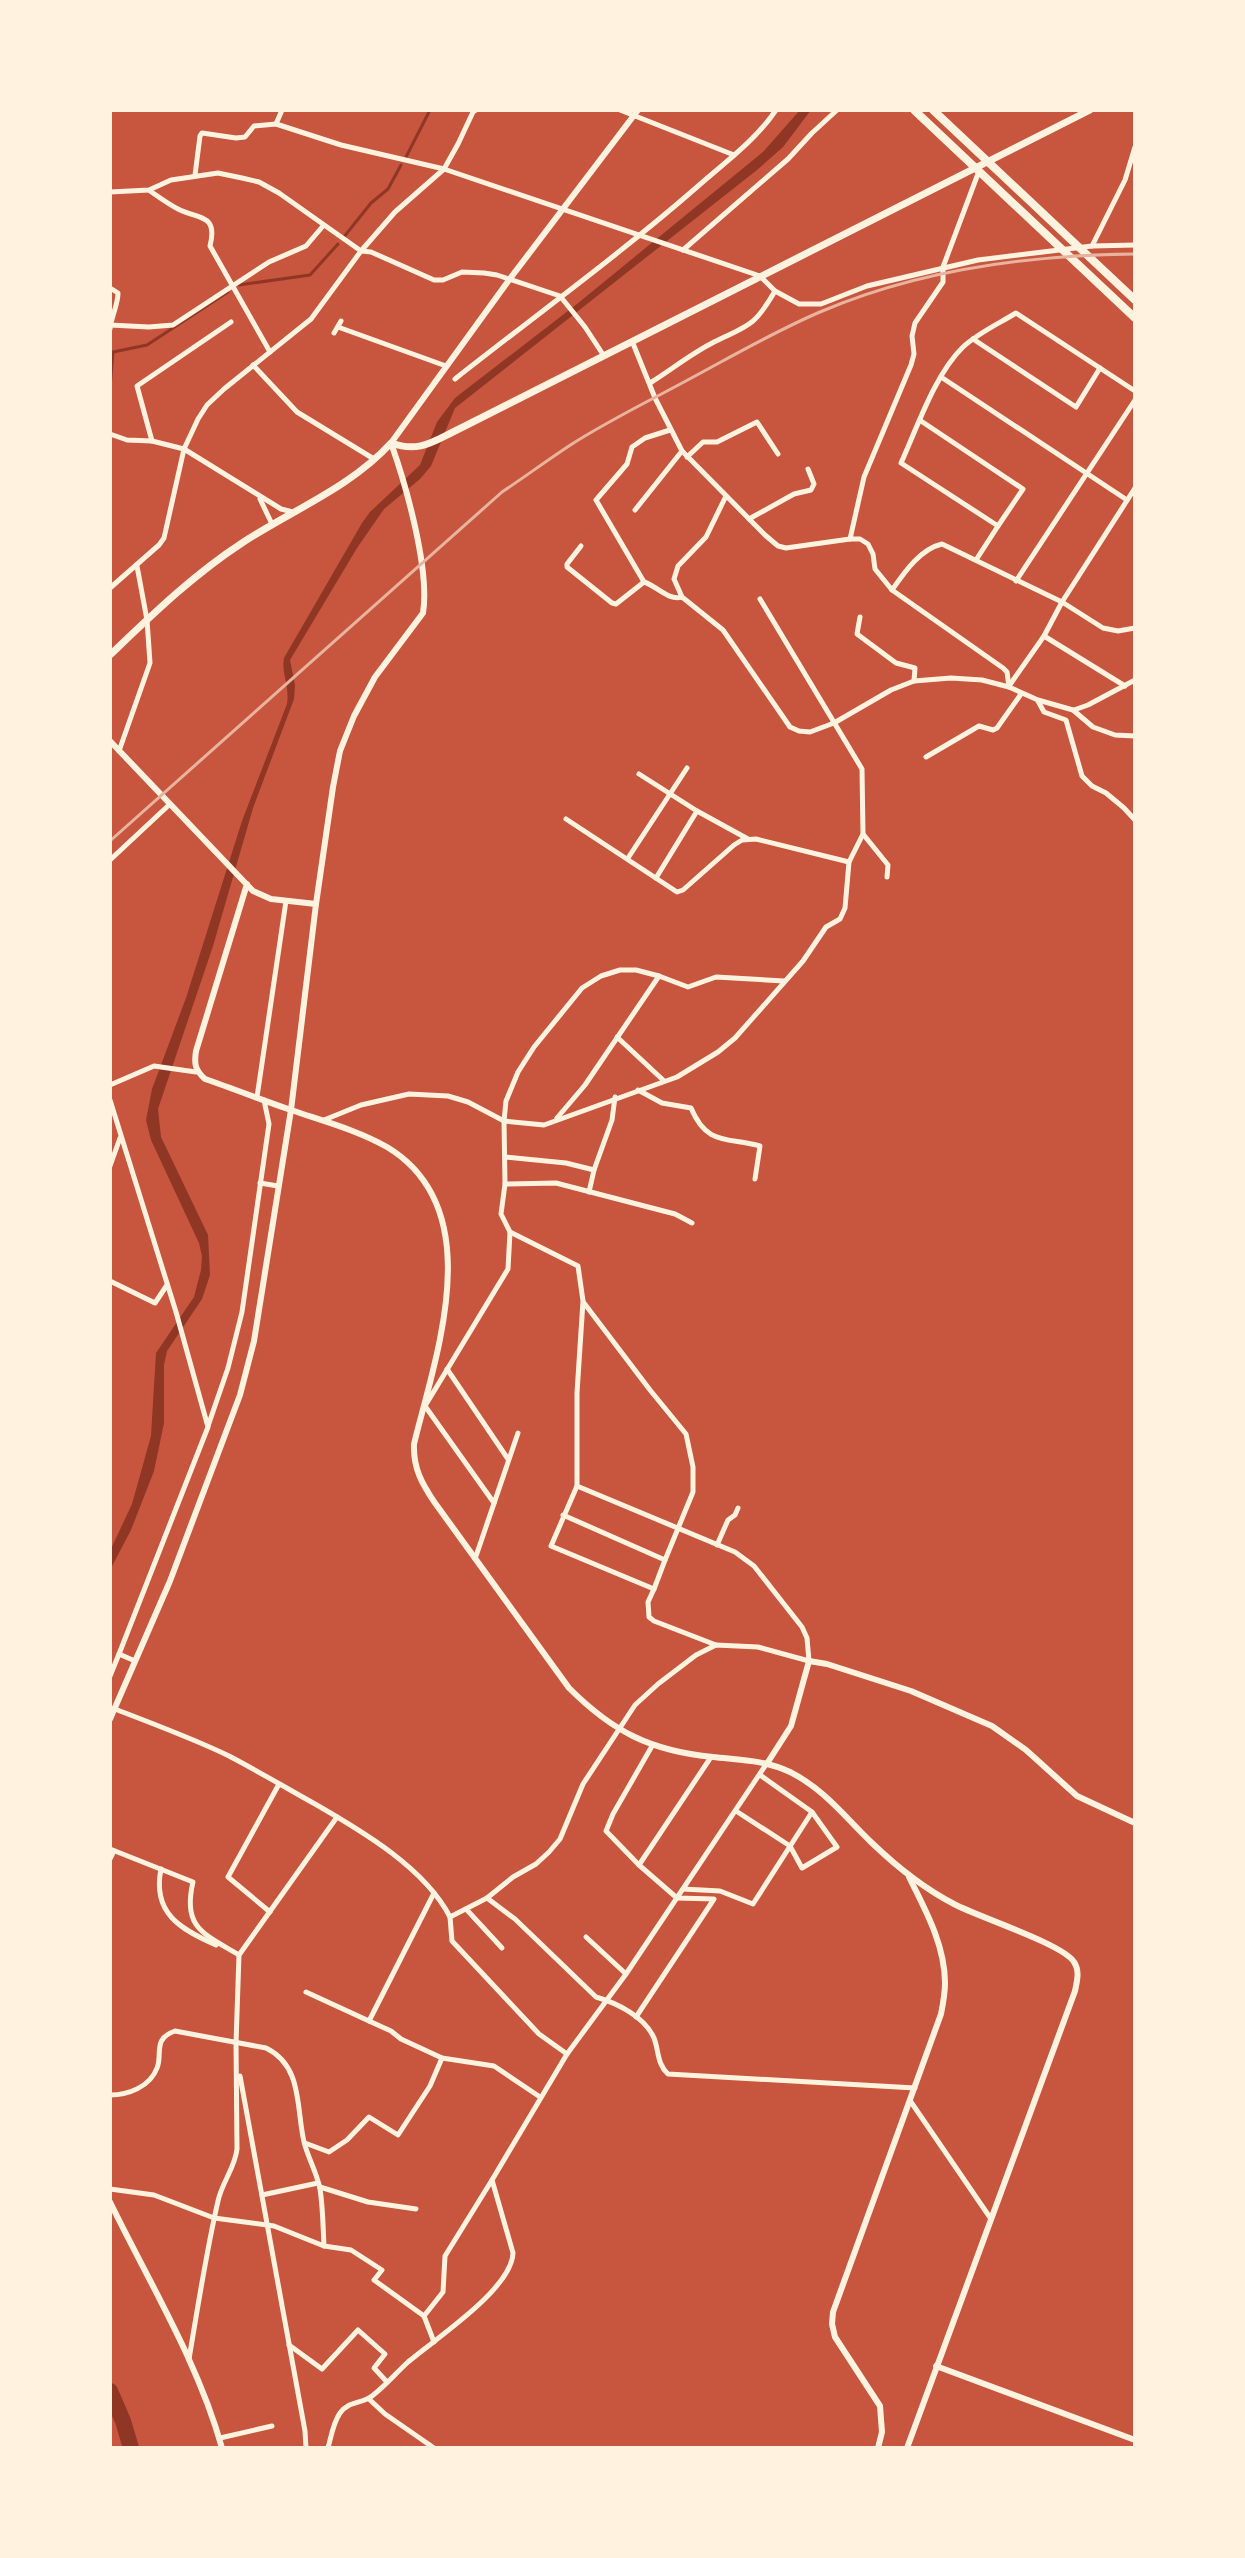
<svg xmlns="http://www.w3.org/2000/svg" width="1245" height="2558" font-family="Commissioner,sans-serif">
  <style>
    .water { fill: #8f3625 }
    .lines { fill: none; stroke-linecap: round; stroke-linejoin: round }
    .stream { stroke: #8f3625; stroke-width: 3 }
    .river { stroke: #8f3625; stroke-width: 16 }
    .minor { stroke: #fff3e0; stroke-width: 5 }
    .tertiary { stroke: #fff3e0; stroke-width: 6 }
    .secondary { stroke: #fff3e0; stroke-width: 7 }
    .trunk { stroke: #fff3e0; stroke-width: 8 }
    .rail { stroke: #e9b49f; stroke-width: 3 }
  </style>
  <rect width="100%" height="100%" fill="#c8553d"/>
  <!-- water -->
  <path class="water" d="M800,110H811L783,147L757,170L455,408L431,466L420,479L384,509L357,548L290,660L295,685L294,699L253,808L213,946L158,1109L161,1137L208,1235L210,1275L202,1299L167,1351L164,1365V1423L154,1471L131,1530L110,1570V1551L132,1504L151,1436L156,1353L194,1297L201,1270L202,1256L199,1243L151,1140L146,1120L152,1089L186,998L242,821L287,704C290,686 281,673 284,658L362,523L370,512L420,465L437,422L455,398L577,304L763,152Z"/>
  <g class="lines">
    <!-- stream -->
    <g class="stream">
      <polyline points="406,157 430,110"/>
      <polyline points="343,238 371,203 388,189 401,165"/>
      <polyline points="239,285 310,275 338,244"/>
      <polyline points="110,388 113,352 147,345 228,292"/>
    </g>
    <!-- river -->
    <polyline class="river" points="110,2391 123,2421 131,2448"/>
    <!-- minor -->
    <g class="minor">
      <polyline points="620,110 734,155"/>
      <polyline points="276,124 282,110"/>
      <polyline points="195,175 200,136 202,133 236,138 245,137 254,126 276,124 341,145 444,169 760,276 775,291 799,304 821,304 867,286 978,260 1092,246 1135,245"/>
      <path d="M150,191C159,197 168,204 178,209C200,220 218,214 210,246L270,352"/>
      <polyline points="110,192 149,190 171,180 218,173 242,178 259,182 279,193 361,251 371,252 434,280 443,280 462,272 484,273 497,275 560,296 585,327 604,356"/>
      <polyline points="1092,246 1125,180 1135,147"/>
      <polyline points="683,250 788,159 812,133 837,110"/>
      <path d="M110,288L118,293C118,305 111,317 110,329"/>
      <polyline points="110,325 149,327 173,325 269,262 306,246 323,226"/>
      <polyline points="338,327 446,366"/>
      <polyline points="334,333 341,321"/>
      <polyline points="973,339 1076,407 1100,368"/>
      <polyline points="632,341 655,398 682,451 765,535 778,546 786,548 850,539 860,539 868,544 873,554 875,569 892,590 1003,668 1007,672 1009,687"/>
      <polyline points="253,365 297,412 374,459"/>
      <polyline points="941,377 1127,500"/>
      <path d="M455,379C536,315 619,255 697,187C724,163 756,140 776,110"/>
      <path d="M650,383C671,370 692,353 714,342C749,325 754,327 775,291"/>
      <polyline points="921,421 1023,489 998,526"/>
      <polyline points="110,434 127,440 152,441 184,449 281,509 293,512"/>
      <polyline points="152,441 137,386 231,322"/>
      <polyline points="687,457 703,442 717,442 757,422 778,454"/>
      <polyline points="726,496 706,537 678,566 674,579 682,597 723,630 790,727 799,731 810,732 834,723 891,690 914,681 951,678 982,680 1009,687 1038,700 1073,710 1093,727 1115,735 1135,736"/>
      <polyline points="260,499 272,524"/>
      <polyline points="635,510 682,451"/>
      <polyline points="749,519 794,494 811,490 814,484 808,469"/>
      <polyline points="850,539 864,477 911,365 914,354 912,336 915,323 943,282 943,267 979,171"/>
      <path d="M581,546L567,564V567L612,603L616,604L644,582C657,586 668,601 682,597"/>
      <path d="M976,560L998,526L901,463C917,428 935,374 963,347C978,333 998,324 1016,313L1135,391"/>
      <polyline points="1016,581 1135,400"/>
      <polyline points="644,582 596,500 627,464 632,447 645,438 670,430"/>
      <polyline points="110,588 159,545 164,538 184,449 198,419 207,405 224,389 311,319 361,251 395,212 444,169 458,144 473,112 476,110"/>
      <path d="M892,590C904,573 920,549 942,544L1062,602L1103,628L1118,631L1135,628"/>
      <polyline points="860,617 857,634 896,663 915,668 914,681"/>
      <polyline points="1044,636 1125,686"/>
      <polyline points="1009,686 1044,636 1062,602 1135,488"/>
      <polyline points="1038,701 1044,712 1066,720 1082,776 1092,786 1106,793 1124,808 1135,820"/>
      <polyline points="1074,710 1088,705 1135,680"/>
      <polyline points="119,751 150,663 147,620 137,566"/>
      <polyline points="926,757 979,726 993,730 997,728 1021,694"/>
      <polyline points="639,774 697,811 656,878"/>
      <polyline points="697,811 748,839"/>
      <polyline points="566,819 677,892 683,890 734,845 742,840 756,839 849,862"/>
      <polyline points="863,834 888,865 887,877"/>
      <polyline points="628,858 687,768"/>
      <polyline points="110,860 170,804"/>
      <polyline points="617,1037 663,1080"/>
      <polyline points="110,1085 154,1066 196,1072"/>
      <path d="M638,1090L662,1103L691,1108C707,1146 727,1137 760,1146L755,1179"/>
      <polyline points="257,1097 286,901"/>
      <polyline points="110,1100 176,1312 208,1427 119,1654 135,1661"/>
      <polyline points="557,1118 585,1085 659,976 688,987 716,977 784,981"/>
      <polyline points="324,1120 361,1105 409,1094 448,1096 468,1102 504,1121 544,1125 677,1077 718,1052 735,1038 803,961 826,927 840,919 845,908 849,862 863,834 862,769 760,599"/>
      <polyline points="505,1157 566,1163 594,1170 589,1192"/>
      <polyline points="110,1166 120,1138"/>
      <polyline points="594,1170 612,1120 615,1097"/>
      <polyline points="260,1183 278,1186"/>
      <polyline points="505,1184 556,1183 675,1214 692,1223"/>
      <polyline points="110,1281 155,1303 167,1285"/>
      <polyline points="447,1369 508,1459"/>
      <polyline points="208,1426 228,1368 242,1312 269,1124 264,1100"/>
      <polyline points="577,1486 551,1546 654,1589 665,1560"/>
      <polyline points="494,1503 425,1406 508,1269 510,1232 501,1214 505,1184 504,1121 506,1101 518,1072 534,1047 582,988 601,976 620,970 636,970 659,976"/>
      <polyline points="563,1515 665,1560 693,1492 693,1467 686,1434 650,1390 584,1303"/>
      <polyline points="717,1545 728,1520 735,1515 738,1508"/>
      <polyline points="475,1559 518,1433"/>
      <polyline points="654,1589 648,1602 649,1617 654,1621 716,1645"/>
      <polyline points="110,1676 119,1654"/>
      <path d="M115,1709C153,1724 192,1738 229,1756C258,1771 286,1788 315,1804C362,1831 425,1868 450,1917L487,1898L513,1877L536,1864L549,1852L560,1839L583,1784L635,1705L658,1684L696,1655L716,1645L758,1647L809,1661L807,1638L802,1627L754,1566L735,1552L577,1486V1393L583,1301L578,1266L510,1232"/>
      <polyline points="736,1811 790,1846 802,1868 837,1847 812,1812 760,1775"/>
      <path d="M110,1849L193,1882C182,1928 204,1934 239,1955"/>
      <polyline points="110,1859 114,1851"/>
      <polyline points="639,1865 711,1757"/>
      <path d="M161,1869C152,1913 180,1929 216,1945"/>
      <polyline points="683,1889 720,1891 753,1904 812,1812"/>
      <polyline points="434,1893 369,2021 391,2031 401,2039 442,2058 494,2066 540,2097"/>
      <path d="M487,1898L515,1919L596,1997C617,2003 645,2017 654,2038C659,2051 657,2064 668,2074L915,2088"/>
      <polyline points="466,1909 502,1948"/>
      <polyline points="270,1912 228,1877 279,1784"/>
      <polyline points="450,1917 452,1941 539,2034 567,2054"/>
      <polyline points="586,1937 626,1974"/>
      <polyline points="306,1992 369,2021"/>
      <polyline points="636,2017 714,1899 677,1898 639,1865 606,1831 613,1814 652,1746"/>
      <polyline points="240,2076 305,2431 306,2448"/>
      <path d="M110,2095C128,2095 150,2087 157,2068C163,2054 152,2039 175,2031L266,2048C303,2066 296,2108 304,2142C308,2158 317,2173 320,2189C323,2208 323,2227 324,2246L274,2226L214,2218L154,2195L110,2189"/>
      <polyline points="911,2102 991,2219"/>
      <polyline points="305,2143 329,2152 347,2140 369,2117 398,2135 430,2086 442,2058"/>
      <polyline points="320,2187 368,2202 416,2209"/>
      <polyline points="262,2195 318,2183"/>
      <polyline points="324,2246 351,2250 382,2270 374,2280 424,2316 443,2292 445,2256 492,2180"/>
      <polyline points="424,2316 434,2342"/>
      <polyline points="289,2345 322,2369 358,2330 385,2354 374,2368 387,2382"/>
      <path d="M189,2359C198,2306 206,2253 218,2201C222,2182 235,2168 237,2149L236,2043L239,1955L337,1817"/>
      <polyline points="369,2399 385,2414 434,2448"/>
      <polyline points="220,2438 272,2426"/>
      <path d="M328,2448C331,2437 333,2423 340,2413C348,2401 362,2404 372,2396C385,2386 396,2373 408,2362C435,2339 512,2289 513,2253L492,2180L567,2054L626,1974L767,1763"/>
    </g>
    <!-- tertiary -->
    <g class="tertiary">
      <polyline points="110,741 253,891 271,899 316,904"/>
      <path d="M247,884L196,1051C194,1064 195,1070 205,1079C234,1089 262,1100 291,1110C323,1121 357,1130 387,1147C490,1209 436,1354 414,1444C413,1468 422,1484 435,1503L569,1688C613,1732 651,1751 713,1757C740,1760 765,1760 790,1772C824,1789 845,1817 872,1843C897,1867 923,1888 954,1904C978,1917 1063,1944 1074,1962C1080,1971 1077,1981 1075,1991L907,2448"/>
      <path d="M110,1719L170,1581L240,1395L254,1341L291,1110L316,904L333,787L340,751L354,716L375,677L423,613C430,570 406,485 391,443L509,280L638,110"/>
      <polyline points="768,1762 791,1726 809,1661 827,1664 911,1691 992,1726 1026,1750 1077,1796 1135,1823"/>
      <path d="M110,2202C149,2282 198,2362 222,2448"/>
      <polyline points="936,2366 1135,2440"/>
      <path d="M878,2448L882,2432L880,2406L835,2337L832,2324L833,2312L941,2014C943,2004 945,1993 945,1983C945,1945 925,1909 909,1877"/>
    </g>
    <!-- secondary -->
    <path class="secondary" d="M110,655C152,615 193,575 242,543C292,510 350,488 391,443C419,453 432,442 457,430L1090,110"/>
    <!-- trunk -->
    <g class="trunk">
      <polyline points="914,110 1135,318"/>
      <polyline points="933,110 1135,300"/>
    </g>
    <!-- rail -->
    <path class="rail" d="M110,841L502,492C526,476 549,459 572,444C608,421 647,402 684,382C729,358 773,332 820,312C918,270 1029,255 1135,254"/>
  </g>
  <!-- border -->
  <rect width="1245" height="2558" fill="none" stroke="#fff3e0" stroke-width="224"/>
</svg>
